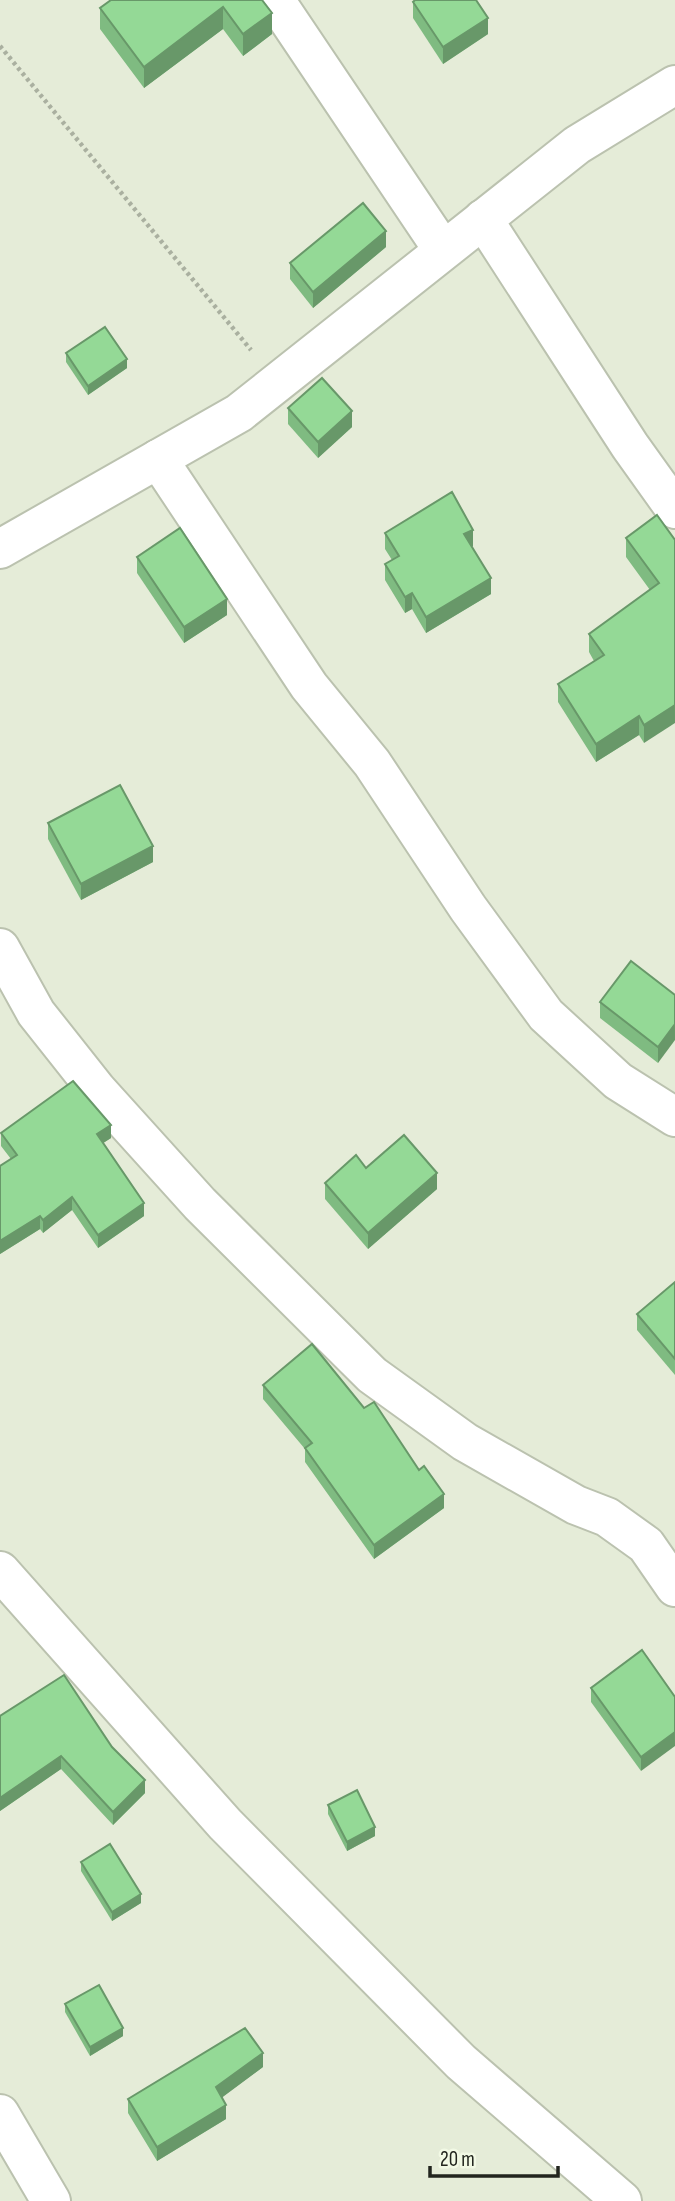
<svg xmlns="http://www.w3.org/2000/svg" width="675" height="2201" font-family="'Sofia Sans Condensed',sans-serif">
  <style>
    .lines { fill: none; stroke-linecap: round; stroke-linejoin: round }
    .minor-casing { stroke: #bbc2af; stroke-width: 42 }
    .path { stroke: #aab0a0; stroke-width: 4.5; stroke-dasharray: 3.5 3.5; stroke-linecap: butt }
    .minor { stroke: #fff; stroke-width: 38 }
    .wall { fill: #7fbb81 }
    .shaded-wall { fill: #689869 }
    .building { fill: #94d996; stroke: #689869; stroke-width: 2 }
  </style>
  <rect width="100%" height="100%" fill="#e5ecd8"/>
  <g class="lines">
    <!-- minor casing -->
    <g class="minor-casing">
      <g id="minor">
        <polyline points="275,0 443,250"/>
        <polyline points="483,219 630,446 675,509"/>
        <polyline points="158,459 309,686 372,763 468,908 546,1015 618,1081 675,1117"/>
        <polyline points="0,549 239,413 577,145 675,85"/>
        <polyline points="0,948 36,1013 97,1090 200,1204 372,1375 465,1442 576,1505 607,1517 646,1545 675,1587"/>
        <polyline points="0,1571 225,1824 461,2062 622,2201"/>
        <polyline points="0,2114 51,2201"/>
      </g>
    </g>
    <!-- path -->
    <polyline class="path" points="0,46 251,350"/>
    <!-- minor -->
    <use href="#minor" class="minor"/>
  </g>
  <!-- wall -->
  <g class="wall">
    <polygon points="262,0 272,34 243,56 223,29 144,88 100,29 100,8"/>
    <polygon points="413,2 488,34 443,64 413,18"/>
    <polygon points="386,247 313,308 290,279 290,263"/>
    <polygon points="66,353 127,368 88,395 66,362"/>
    <polygon points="288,408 352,427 318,458 288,424"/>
    <polygon points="385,533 473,546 472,546 491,594 426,633 412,609 405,613 385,580 385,564 392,560 385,549"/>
    <polygon points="626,538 675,540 644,743 639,735 596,762 558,702 558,684 594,661 589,652 589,634 650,590 626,557"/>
    <polygon points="137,557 227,615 184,643 137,573"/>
    <polygon points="48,823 153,862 81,900 48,839"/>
    <polygon points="675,995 658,1063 600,1018 600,1002"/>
    <polygon points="1,1133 111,1138 103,1143 144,1216 98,1248 72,1210 43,1233 40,1229 0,1254 0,1166 11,1159 1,1146"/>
    <polygon points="325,1183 437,1189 368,1249 325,1199"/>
    <polygon points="675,1282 675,1375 637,1330 637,1314"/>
    <polygon points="263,1385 444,1508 374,1559 305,1462 305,1449 263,1399"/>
    <polygon points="642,1650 641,1771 591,1702 591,1688"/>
    <polygon points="0,1716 112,1747 145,1793 113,1825 61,1769 0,1811"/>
    <polygon points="328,1805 375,1836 347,1851 328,1814"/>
    <polygon points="81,1862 141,1903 112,1921 81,1871"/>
    <polygon points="65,2004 123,2036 90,2056 65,2012"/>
    <polygon points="263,2067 222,2097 226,2119 157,2161 128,2113 128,2099"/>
  </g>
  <!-- shaded-wall -->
  <g class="shaded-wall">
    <polygon points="223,7 223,29 144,88 144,67"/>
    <polygon points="272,13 272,34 243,56 243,34"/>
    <polygon points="488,18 488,34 443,64 443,47"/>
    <polygon points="386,231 386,247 313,308 313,292"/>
    <polygon points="127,359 127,368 88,395 88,386"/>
    <polygon points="352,411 352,427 318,458 318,442"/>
    <polygon points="473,530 473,546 464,551 464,534"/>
    <polygon points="491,578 491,594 426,633 426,617"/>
    <polygon points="412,593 412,609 405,613 405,597"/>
    <polygon points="227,599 227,615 184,643 184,627"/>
    <polygon points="675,705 675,723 644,743 644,725"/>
    <polygon points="639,716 639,735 596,762 596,744"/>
    <polygon points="153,846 153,862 81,900 81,884"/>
    <polygon points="675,1024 675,1040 658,1063 658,1047"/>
    <polygon points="111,1125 111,1138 97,1147 97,1134"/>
    <polygon points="437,1173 437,1189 368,1249 368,1233"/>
    <polygon points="72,1197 72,1210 43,1233 43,1220"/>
    <polygon points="144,1203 144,1216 98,1248 98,1235"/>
    <polygon points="40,1216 40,1229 0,1254 0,1241"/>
    <polygon points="444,1494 444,1508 374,1559 374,1545"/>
    <polygon points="675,1732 675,1746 641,1771 641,1757"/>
    <polygon points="61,1756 61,1769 0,1811 0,1798"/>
    <polygon points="145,1780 145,1793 113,1825 113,1812"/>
    <polygon points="375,1827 375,1836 347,1851 347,1842"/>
    <polygon points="141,1894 141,1903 112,1921 112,1912"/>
    <polygon points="123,2028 123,2036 90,2056 90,2047"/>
    <polygon points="263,2053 263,2067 216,2102 216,2087"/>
    <polygon points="226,2105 226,2119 157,2161 157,2147"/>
  </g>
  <!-- building -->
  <g class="building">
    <polygon points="111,0 262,0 272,13 243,34 223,7 144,67 100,8"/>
    <polygon points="415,0 476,0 488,18 443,47 413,2"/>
    <polygon points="363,203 386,231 313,292 290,263"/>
    <polygon points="105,327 127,359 88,386 66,353"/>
    <polygon points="322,378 352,411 318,442 288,408"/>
    <polygon points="452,492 473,530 464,534 491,578 426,617 412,593 405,597 385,564 399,556 385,533"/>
    <polygon points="657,515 675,540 675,705 644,725 639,716 596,744 558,684 604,655 589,634 659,583 626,538"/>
    <polygon points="180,528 227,599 184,627 137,557"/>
    <polygon points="120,785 153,846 81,884 48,823"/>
    <polygon points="631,961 675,995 675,1024 658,1047 600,1002"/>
    <polygon points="73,1081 111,1125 97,1134 144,1203 98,1235 72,1197 43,1220 40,1216 0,1241 0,1166 17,1155 1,1133"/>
    <polygon points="404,1135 437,1173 368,1233 325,1183 356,1155 366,1168"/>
    <polygon points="675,1282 675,1359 637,1314"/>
    <polygon points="312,1344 364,1408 374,1402 419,1470 424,1466 444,1494 374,1545 305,1448 312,1443 263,1385"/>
    <polygon points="642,1650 675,1697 675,1732 641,1757 591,1688"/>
    <polygon points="64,1675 112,1747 145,1780 113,1812 61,1756 0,1798 0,1716"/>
    <polygon points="357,1790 375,1827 347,1842 328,1805"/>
    <polygon points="110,1844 141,1894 112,1912 81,1862"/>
    <polygon points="99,1985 123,2028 90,2047 65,2004"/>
    <polygon points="245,2028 263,2053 216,2087 226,2105 157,2147 128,2099"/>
  </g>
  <!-- scale -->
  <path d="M430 2166v10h128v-10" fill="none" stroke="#22251e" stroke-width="3.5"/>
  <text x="440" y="2166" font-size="21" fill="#22251e" stroke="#f2f9e5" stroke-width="5" paint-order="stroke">20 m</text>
</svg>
